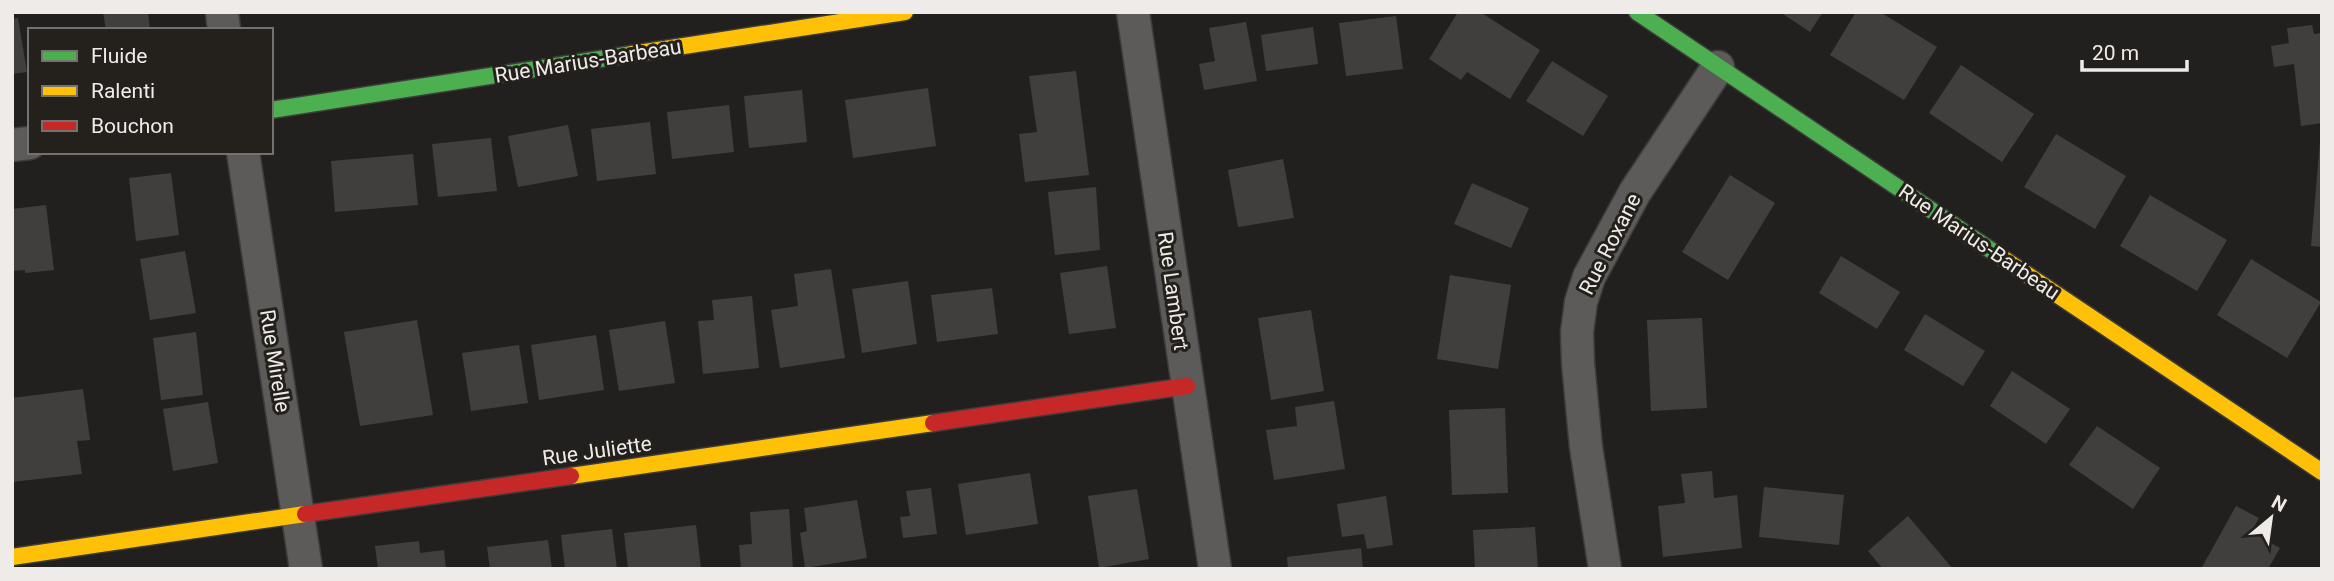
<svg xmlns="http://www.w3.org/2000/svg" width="2334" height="581" font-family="Roboto,sans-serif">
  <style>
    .building { fill: #413f3e }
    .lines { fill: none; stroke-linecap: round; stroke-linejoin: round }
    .street-casing { stroke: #3e3c3b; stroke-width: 35 }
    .fast-casing { stroke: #3e3c3b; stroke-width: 19 }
    .slow-casing { stroke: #3e3c3b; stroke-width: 19 }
    .jam-casing { stroke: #3e3c3b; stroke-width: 19 }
    .street { stroke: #5c5b5a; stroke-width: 32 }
    .fast { stroke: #4caf50; stroke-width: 16 }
    .slow { stroke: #ffc107; stroke-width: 16 }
    .jam { stroke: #c62828; stroke-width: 16 }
    .labels { text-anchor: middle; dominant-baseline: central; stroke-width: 6; stroke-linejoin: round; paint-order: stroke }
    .street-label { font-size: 21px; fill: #eeebe9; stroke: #24201c }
  </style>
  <rect width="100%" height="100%" fill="#22201e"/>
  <!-- building -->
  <g class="building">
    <polygon points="103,12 148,12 150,30 106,30"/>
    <polygon points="1458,12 1480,12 1540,50 1510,99 1467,72 1461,80 1429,59"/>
    <polygon points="1780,12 1823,12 1810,32"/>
    <polygon points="1856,12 1880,12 1937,47 1904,100 1830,55"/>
    <polygon points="1396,16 1403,69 1346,76 1339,23"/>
    <polygon points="18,18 27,72 12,74 12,19"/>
    <polygon points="1246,22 1257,81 1204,90 1199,64 1215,61 1209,28"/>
    <polygon points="2312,25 2314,34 2322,33 2322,123 2301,126 2294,64 2274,67 2271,46 2289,43 2287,28"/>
    <polygon points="1313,27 1318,64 1266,71 1261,35"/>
    <polygon points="1552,61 1608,96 1583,136 1526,101"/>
    <polygon points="1961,65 2034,114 2002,162 1929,113"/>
    <polygon points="1076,71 1089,175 1025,182 1019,134 1037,132 1029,76"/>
    <polygon points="928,88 936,146 853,158 845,100"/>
    <polygon points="802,90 807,142 749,148 744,96"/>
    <polygon points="729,105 734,152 672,159 667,112"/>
    <polygon points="650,122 656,174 597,181 591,129"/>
    <polygon points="568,125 578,176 518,187 508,136"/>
    <polygon points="2056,134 2126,176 2095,229 2024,187"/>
    <polygon points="491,138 497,191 438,197 432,144"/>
    <polygon points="2320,142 2322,142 2322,247 2311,246"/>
    <polygon points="413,154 418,205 335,212 331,161"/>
    <polygon points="1283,159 1294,218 1238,227 1228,170"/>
    <polygon points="171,173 179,235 136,241 129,178"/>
    <polygon points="1730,175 1775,203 1728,280 1682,252"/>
    <polygon points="1472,183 1529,208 1511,248 1454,224"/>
    <polygon points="1096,187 1100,250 1055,255 1048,192"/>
    <polygon points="2150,195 2227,240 2197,291 2120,246"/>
    <polygon points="46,205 54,270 25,273 25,270 12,271 12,209"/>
    <polygon points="185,251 196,313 150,320 140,259"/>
    <polygon points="1841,256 1900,292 1877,329 1819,293"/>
    <polygon points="2251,259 2321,302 2287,358 2217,315"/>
    <polygon points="1107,266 1116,328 1069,334 1060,273"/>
    <polygon points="831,269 845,358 780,368 771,310 798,306 794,274"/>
    <polygon points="1450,275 1511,285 1498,369 1437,359"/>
    <polygon points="908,281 917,344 862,353 852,289"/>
    <polygon points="992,288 998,334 937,342 931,295"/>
    <polygon points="752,296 759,368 703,374 698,321 714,320 712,300"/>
    <polygon points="1311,310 1324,391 1271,400 1258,318"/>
    <polygon points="1925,314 1985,351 1963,386 1904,350"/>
    <polygon points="1702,318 1707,408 1651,411 1647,320"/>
    <polygon points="417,320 433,415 360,426 344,332"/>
    <polygon points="665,321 675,383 619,391 609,330"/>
    <polygon points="196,332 203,395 161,400 153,338"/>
    <polygon points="596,335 604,390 539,400 531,345"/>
    <polygon points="519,345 528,403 471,411 462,353"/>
    <polygon points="2012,371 2070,409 2046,444 1990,406"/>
    <polygon points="83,389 90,440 77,441 82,474 12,482 12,398"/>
    <polygon points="1334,401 1345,469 1274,480 1266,430 1297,426 1295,407"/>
    <polygon points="208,402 218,463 173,471 163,409"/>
    <polygon points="1505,408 1508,493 1452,495 1449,410"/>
    <polygon points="2097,426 2160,468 2133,509 2069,465"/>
    <polygon points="1712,471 1714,498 1737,495 1742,548 1663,557 1658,506 1685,503 1681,474"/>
    <polygon points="1030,473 1038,524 966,535 958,484"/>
    <polygon points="1764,487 1844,495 1839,545 1759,537"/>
    <polygon points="931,488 937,534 903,538 900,517 910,516 906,491"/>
    <polygon points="1137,489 1149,559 1099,568 1088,496"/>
    <polygon points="1386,496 1393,545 1367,549 1364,534 1342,537 1337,504"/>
    <polygon points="857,500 867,558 805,568 800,533 807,531 804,508"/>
    <polygon points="2236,506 2259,518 2251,532 2280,548 2268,569 2201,569"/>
    <polygon points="789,509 793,569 741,569 739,545 752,544 750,512"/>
    <polygon points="1908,516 1953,569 1883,569 1868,551"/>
    <polygon points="696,525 701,569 628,569 624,533"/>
    <polygon points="1535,527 1538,569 1475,569 1473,530"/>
    <polygon points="612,529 617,569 565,569 561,535"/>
    <polygon points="548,540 552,569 490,569 487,547"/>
    <polygon points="419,541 420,553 444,550 446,569 378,569 375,546"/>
    <polygon points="1361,548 1363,569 1288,569 1287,557"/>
  </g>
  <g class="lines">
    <!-- street casing -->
    <g class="street-casing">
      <g id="street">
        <polyline points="222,12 224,30"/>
        <polyline points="1133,12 1215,569"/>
        <polyline points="12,145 30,143"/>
        <polyline points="243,152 306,569"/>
        <polyline points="1605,569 1586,447 1578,363 1577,332 1581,302 1589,277 1635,192 1718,67"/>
      </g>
    </g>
    <!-- fast casing -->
    <g class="fast-casing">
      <g id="fast">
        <polyline points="1637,12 1998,255"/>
        <polyline points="271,110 632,54"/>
      </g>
    </g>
    <!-- slow casing -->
    <g class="slow-casing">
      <g id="slow">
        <polyline points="632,54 905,12"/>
        <polyline points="1998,255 2322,472"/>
        <polyline points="571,476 933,423"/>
        <polyline points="12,557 305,514"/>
      </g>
    </g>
    <!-- jam casing -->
    <g class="jam-casing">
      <g id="jam">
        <polyline points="933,423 1187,386"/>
        <polyline points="305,514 571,476"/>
      </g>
    </g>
    <!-- street -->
    <use href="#street" class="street"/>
    <!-- fast -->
    <use href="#fast" class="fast"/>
    <!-- slow -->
    <use href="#slow" class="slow"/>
    <!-- jam -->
    <use href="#jam" class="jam"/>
  </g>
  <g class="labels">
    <!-- street labels -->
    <g class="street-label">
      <text transform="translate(588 61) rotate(-9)">Rue Marius-Barbeau</text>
      <text transform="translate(1979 242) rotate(34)">Rue Marius-Barbeau</text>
      <text transform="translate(1610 244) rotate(-63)">Rue Roxane</text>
      <text transform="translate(1173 291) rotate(82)">Rue Lambert</text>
      <text transform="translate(275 361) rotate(81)">Rue Mirelle</text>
      <text transform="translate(597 451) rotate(-8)">Rue Juliette</text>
    </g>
  </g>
  <!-- border -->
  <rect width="2334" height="581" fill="none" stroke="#eeebe9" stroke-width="28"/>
  <!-- legend -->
  <rect x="28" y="28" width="245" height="126" fill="#24201c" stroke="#75716e" stroke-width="2"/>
  <rect x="42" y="51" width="35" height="10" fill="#4caf50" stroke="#75716e" stroke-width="2"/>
  <text x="91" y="63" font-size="21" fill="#eeebe9">Fluide</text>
  <rect x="42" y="86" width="35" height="10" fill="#ffc107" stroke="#75716e" stroke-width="2"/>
  <text x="91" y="98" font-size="21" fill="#eeebe9">Ralenti</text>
  <rect x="42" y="121" width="35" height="10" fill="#c62828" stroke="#75716e" stroke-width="2"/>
  <text x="91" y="133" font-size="21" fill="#eeebe9">Bouchon</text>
  <!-- north arrow -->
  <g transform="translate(2271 518) rotate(29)" stroke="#24201c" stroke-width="5" paint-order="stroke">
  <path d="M0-5L12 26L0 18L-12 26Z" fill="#eeebe9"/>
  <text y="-10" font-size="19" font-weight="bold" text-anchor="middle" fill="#eeebe9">N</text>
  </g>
  <!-- scale -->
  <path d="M2082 60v10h105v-10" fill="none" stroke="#eeebe9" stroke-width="3.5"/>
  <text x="2092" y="60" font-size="21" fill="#eeebe9" stroke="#24201c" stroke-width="5" paint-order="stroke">20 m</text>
</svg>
